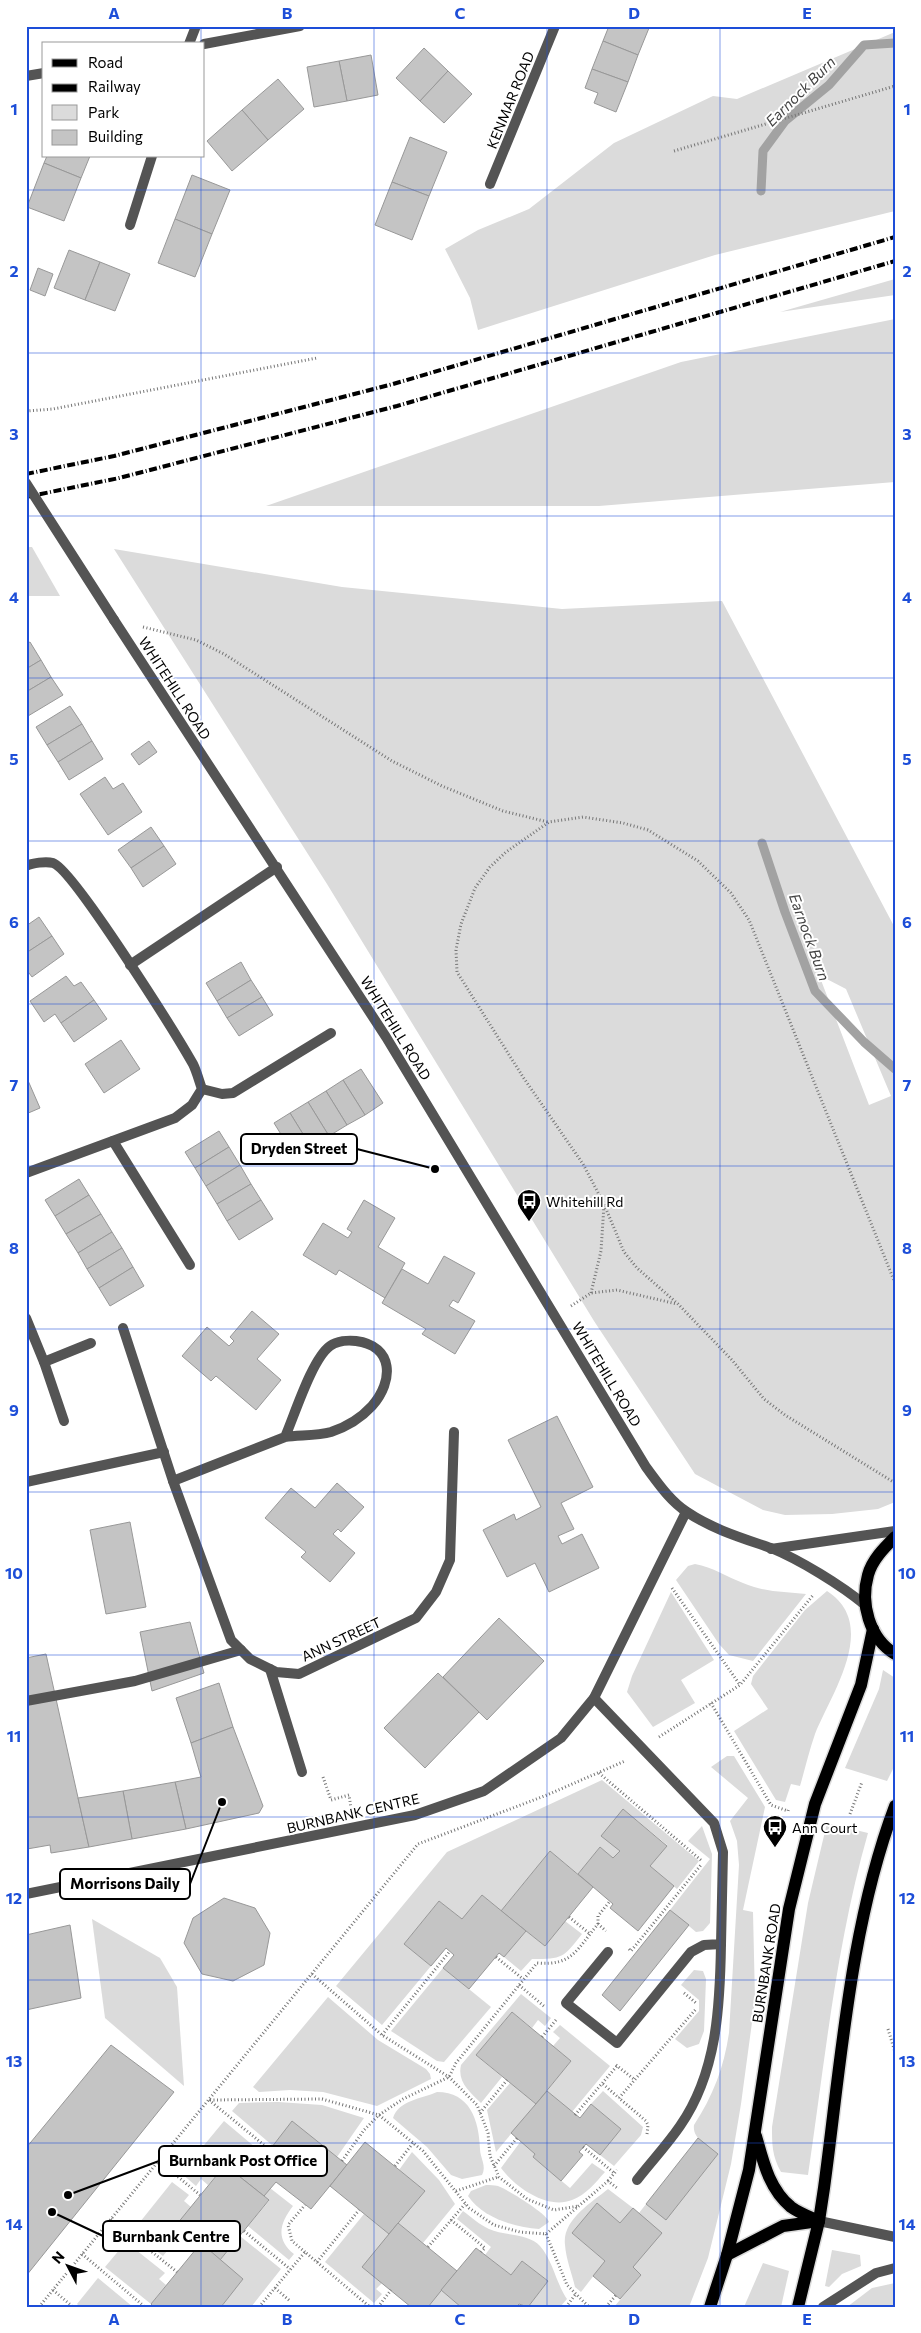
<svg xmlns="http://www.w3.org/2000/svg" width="921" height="2333" font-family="Commissioner,sans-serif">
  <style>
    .green { fill: #dbdbdb; fill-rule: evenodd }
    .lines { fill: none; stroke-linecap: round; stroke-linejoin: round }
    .stream { stroke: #a2a2a2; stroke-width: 9 }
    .building { fill: #c4c4c4; stroke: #989898 }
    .primary-casing { stroke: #dbdbdb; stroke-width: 15 }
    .path { stroke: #767676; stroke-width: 3; stroke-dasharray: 1 2.5; stroke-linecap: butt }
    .lane { stroke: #545454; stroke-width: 10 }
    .street { stroke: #545454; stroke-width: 10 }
    .primary { stroke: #000; stroke-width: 12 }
    .rail { stroke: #000; stroke-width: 4; stroke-dasharray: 8 2.5 1 2.5; stroke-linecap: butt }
    .street-bridge { stroke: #545454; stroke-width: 10 }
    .grid { fill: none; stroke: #1d4ed8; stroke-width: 1; stroke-opacity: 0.55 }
    .labels { text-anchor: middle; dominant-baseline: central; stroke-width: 4; stroke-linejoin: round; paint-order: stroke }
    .street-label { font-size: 14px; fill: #000; stroke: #fff }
    .poi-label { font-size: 14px; fill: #000; stroke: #fff; text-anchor: start }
    .water-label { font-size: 15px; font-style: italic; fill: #434343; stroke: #fff }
    .leader { fill: none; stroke: #000; stroke-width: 2 }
    .callout-dot { fill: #000; stroke: #fff; stroke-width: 2 }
    .callout { fill: #fff; stroke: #000; stroke-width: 2 }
    .callout-label { font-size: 15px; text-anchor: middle; font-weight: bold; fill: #000 }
    .neatline { fill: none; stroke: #1d4ed8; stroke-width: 2 }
    .grid-label { font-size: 16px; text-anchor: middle; font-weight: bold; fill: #1d4ed8 }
  </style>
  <rect width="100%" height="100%" fill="#fff"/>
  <!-- green -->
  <g class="green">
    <polygon points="895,32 895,211 715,255 478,330 470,298 445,249 478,230 529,209 614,143 713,96 737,99"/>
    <polygon points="895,279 895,295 780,312"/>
    <polygon points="895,319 895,482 599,506 266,506 681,362"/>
    <polygon points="26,547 32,547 60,596 26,596"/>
    <path d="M114,549L342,587L562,609L722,601L895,928V1502L878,1509L832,1514L785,1515L763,1510L695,1474L594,1321L327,884ZM819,975L846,989L891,1096L869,1105Z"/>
    <path d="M695,1564C713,1567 727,1577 743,1583C763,1592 785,1592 806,1594L753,1661L729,1655L719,1644L676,1580L688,1566Z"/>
    <path d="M827,1591C880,1625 831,1694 815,1734C809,1751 805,1769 800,1786L791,1784L785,1802L776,1800L734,1731L768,1709L751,1684L753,1676L805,1610Z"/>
    <polygon points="671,1592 714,1660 681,1680 695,1703 653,1727 627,1692 632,1676"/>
    <polygon points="883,1670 895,1678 895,1765 887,1781 845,1768 879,1689"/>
    <path d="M727,1756H734L765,1807L743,1910L753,1912L755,2000L741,2104L731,2164L708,2258L689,2307H614L641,2275L633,2267L639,2213L646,2204L666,2219L718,2154C708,2146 692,2139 694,2125C713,2096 724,2067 729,2033L739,1865L737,1841L730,1821L748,1798L711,1767Z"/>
    <polygon points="602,1780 699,1861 677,1889 650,1866 667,1845 623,1809 620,1851 613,1858 600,1847 578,1874 550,1851 501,1911 482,1895 462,1919 439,1901 404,1944 431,1966 382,2025 336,1986 447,1852"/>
    <path d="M827,1823L868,1833C836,1945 825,2060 808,2175L781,2172C772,2156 772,2144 772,2127L808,1903Z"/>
    <polygon points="702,1826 712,1854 710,1923 703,1931 696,1932 670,1910 710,1859 688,1841"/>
    <polygon points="92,1919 160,1958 177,1987 184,2086 105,2018"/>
    <path d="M565,1921L582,1934C563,1958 563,1959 532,1959L521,1971L504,1957L526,1931L545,1946Z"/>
    <polygon points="443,1968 491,2007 444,2062 437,2061 391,2031"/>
    <polygon points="694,1970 703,1971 706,1979 704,2031 699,2044 687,2048 675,2039 699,2011 699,2000 681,1985"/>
    <path d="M521,1994L551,2018L545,2026L538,2020L532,2028L512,2012L476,2055L502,2077L481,2103C470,2092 457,2082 461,2065Z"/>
    <polygon points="328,1997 378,2040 426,2069 430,2074 431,2079 377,2106 323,2092 290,2090 259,2092 253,2087"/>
    <polygon points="560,2025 610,2066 572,2112 547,2091 571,2061 553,2046 560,2038 553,2032"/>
    <polygon points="510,2083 536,2104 496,2152 487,2110"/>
    <polygon points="603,2091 643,2127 641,2135 614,2166 600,2155 621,2129 591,2104"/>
    <path d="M437,2092C470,2092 479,2120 480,2149C480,2158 487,2166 482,2175L462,2179L451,2175L427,2147L393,2118C399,2100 421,2099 437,2092Z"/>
    <polygon points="278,2102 322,2105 364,2118 337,2157 293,2122 273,2146 232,2111 239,2103"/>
    <polygon points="224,2121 256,2148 235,2173 225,2165 208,2185 201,2179 196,2186 181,2173"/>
    <path d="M521,2141L535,2154L533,2157L570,2188L592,2163L605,2172C596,2182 586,2195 572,2200C547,2210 515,2187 501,2168Z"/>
    <polygon points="412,2152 439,2180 455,2204 423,2243 398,2223 425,2191 399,2170"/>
    <polygon points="172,2182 189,2195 184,2201 191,2207 177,2224 184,2230 163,2256 132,2232"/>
    <path d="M486,2185C490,2185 494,2185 498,2186C508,2190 546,2213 549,2222L539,2229C514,2227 483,2218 468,2196L471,2191Z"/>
    <path d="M270,2188L293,2206C280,2223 275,2239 294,2254L289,2260L248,2226L269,2201L264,2196Z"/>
    <path d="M608,2189L633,2208L620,2223L596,2204L572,2233L605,2261L581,2292L575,2287C572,2274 566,2259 565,2245C562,2220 591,2203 608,2189Z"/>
    <path d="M463,2211C471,2217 480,2225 489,2229C504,2236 529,2233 540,2246C553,2261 556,2283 567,2299L560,2307H528L548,2281L522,2261L511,2275L485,2255L491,2247L457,2219Z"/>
    <polygon points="364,2214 389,2234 382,2283 376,2289 382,2294 374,2303 325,2262"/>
    <polygon points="240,2236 281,2269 251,2307 226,2307 223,2304 243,2279 220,2260"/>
    <polygon points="126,2242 165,2273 159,2279 166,2285 151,2304 105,2267"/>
    <polygon points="832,2250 860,2255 861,2266 842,2274 829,2287 825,2286"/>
    <polygon points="763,2263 789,2271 781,2307 744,2307"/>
    <polygon points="98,2278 133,2307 80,2307 77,2304"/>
    <polygon points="895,2283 895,2307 847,2307 872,2288"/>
    <polygon points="441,2290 461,2307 428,2307"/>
  </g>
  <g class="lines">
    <!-- stream -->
    <g class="stream">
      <polyline points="761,191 763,151 785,121 829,85 864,45 895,43"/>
      <polyline points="762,843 785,912 815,991 864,1042 895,1069"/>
    </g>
  </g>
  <!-- building -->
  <g class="building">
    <polygon points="609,26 644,26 649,28 638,55 603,41"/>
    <polygon points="603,41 638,55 628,82 592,69"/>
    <polygon points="424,48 448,71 420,101 396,78"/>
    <polygon points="371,55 378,95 347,101 339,61"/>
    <polygon points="339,61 347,101 314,107 307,67"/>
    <polygon points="592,69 628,82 616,112 594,103 598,93 585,88"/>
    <polygon points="448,71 472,94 444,123 420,101"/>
    <polygon points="278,79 304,109 268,140 242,110"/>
    <polygon points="242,110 268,140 232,171 207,141"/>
    <polygon points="410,137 447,152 429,196 392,182"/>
    <polygon points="47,156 90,156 81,178 44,163"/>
    <polygon points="44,163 81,178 64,221 27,207"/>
    <polygon points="192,175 230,190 212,234 175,219"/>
    <polygon points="392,182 429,196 412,240 375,225"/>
    <polygon points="175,219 212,234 195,277 158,263"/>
    <polygon points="69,250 100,262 85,300 54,288"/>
    <polygon points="100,262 130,274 115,311 85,300"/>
    <polygon points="38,268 53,274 45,296 30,290"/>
    <polygon points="30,642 41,660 26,669 26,644"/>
    <polygon points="41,660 51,677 26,692 26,669"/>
    <polygon points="51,677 63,695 28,716 26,713 26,692"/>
    <polygon points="70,706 82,724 47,745 36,727"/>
    <polygon points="82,724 92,741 58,762 47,745"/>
    <polygon points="92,741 103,759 69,780 58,762"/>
    <polygon points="149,741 157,752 139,765 131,754"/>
    <polygon points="105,777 113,789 123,783 142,812 108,835 80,794"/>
    <polygon points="151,827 164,846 131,868 118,850"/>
    <polygon points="164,846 176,864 143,887 131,868"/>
    <polygon points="39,917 52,936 26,953 26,926"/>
    <polygon points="52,936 64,954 32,977 26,969 26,953"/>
    <polygon points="241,962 251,980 217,1001 206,983"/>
    <polygon points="66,976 74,986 81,982 94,1000 61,1023 55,1014 44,1022 30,1001"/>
    <polygon points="251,980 262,997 227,1018 217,1001"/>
    <polygon points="262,997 273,1015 239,1036 227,1018"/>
    <polygon points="94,1000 107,1019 74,1042 61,1023"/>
    <polygon points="121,1040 140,1069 104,1093 85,1064"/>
    <polygon points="361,1069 383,1103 365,1115 343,1080"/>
    <polygon points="26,1076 40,1108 26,1114"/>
    <polygon points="343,1080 365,1115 347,1125 326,1091"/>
    <polygon points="326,1091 347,1125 329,1136 308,1102"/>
    <polygon points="308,1102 329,1136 311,1147 290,1113"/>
    <polygon points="290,1113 311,1147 295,1157 274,1123"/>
    <polygon points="219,1131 229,1147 195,1168 185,1152"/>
    <polygon points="229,1147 240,1165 206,1186 195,1168"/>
    <polygon points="240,1165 251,1184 217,1204 206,1186"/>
    <polygon points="79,1179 89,1195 55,1216 45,1200"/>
    <polygon points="251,1184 261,1200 227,1221 217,1204"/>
    <polygon points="89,1195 101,1214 66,1234 55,1216"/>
    <polygon points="261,1200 273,1219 239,1240 227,1221"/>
    <polygon points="364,1200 395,1218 378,1247 405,1263 385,1298 339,1270 336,1275 303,1255 323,1223 348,1238 352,1232 347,1229"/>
    <polygon points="101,1214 112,1232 78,1253 66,1234"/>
    <polygon points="112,1232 122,1248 87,1269 78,1253"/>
    <polygon points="122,1248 133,1267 99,1288 87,1269"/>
    <polygon points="444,1256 475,1273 458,1303 453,1300 449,1306 475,1321 455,1354 422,1334 426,1329 382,1303 402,1269 428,1284"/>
    <polygon points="133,1267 144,1286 110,1306 99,1288"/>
    <polygon points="252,1311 279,1334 257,1359 281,1380 256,1410 216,1376 211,1381 182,1356 207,1327 229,1346 234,1341 230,1337"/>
    <polygon points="557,1416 593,1487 561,1503 574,1529 558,1536 562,1544 582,1534 599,1568 549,1592 535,1563 507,1577 483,1530 514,1514 516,1520 541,1507 508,1440"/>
    <polygon points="337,1483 364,1507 341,1532 338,1529 333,1534 355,1553 330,1582 301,1557 306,1552 265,1518 291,1488 315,1508"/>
    <polygon points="130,1522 146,1607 106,1614 90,1530"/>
    <polygon points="499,1618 544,1661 487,1720 443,1677"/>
    <polygon points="190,1622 204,1673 152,1691 140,1632"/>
    <polygon points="46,1654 89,1847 51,1853 50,1845 27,1849 26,1845 26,1658"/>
    <polygon points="438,1673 479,1712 425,1768 384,1728"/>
    <polygon points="219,1683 233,1727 191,1743 176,1698"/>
    <polygon points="233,1727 263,1806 259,1813 186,1829 175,1782 201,1777 191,1743"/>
    <polygon points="175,1782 186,1829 132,1839 123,1791"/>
    <polygon points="123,1791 132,1839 89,1847 78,1798"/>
    <polygon points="623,1809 667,1846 650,1866 674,1886 638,1931 610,1908 613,1904 578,1874 600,1847 613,1858 620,1851 601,1836"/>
    <polygon points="550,1851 593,1887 545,1946 501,1911"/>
    <polygon points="482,1895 526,1931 504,1957 499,1953 469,1989 443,1968 454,1955 446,1948 431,1966 404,1944 439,1901 462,1919"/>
    <polygon points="224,1898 255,1908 270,1933 264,1965 233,1981 202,1974 184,1943 193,1918"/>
    <polygon points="670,1910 689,1925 620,2011 602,1995"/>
    <polygon points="70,1925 81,1998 26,2010 26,1935"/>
    <polygon points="512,2012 571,2061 536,2104 476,2055"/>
    <polygon points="111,2045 174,2092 26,2276 26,2148"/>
    <polygon points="547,2091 580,2118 591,2104 621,2129 600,2155 586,2144 579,2152 583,2155 561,2181 533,2157 535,2154 511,2133"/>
    <polygon points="292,2121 347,2165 311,2209 276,2182 264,2196 235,2173 256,2148 265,2156"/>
    <polygon points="698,2138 718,2154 666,2220 646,2204"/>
    <polygon points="365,2142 425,2191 389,2234 330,2186"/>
    <polygon points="225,2165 269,2200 220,2260 177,2224"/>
    <polygon points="597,2203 620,2223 633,2208 662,2233 633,2267 641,2275 620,2299 593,2276 605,2261 572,2233"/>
    <polygon points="398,2223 457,2271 428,2307 411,2307 362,2267"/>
    <polygon points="201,2243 243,2279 221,2307 154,2307 151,2304"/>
    <polygon points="476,2248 511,2275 522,2261 548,2281 528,2307 519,2304 516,2307 461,2307 441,2290"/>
  </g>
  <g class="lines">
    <!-- primary casing -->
    <g class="primary-casing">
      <g id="primary">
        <path d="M895,1537C884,1548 872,1560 868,1575C860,1603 869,1638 895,1654"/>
        <path d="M756,2136C763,2161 769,2189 791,2207C799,2213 810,2217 819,2221"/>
        <polyline points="727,2255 783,2226 819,2221"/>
        <polyline points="710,2307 727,2255 749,2170 789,1909 815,1804 861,1685 873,1629"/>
        <path d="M798,2307L819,2221L824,2188C841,2063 850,1925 895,1806"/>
      </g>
    </g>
    <!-- path -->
    <g class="path">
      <polyline points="674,151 895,86"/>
      <polyline points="26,411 53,409 317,358"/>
      <polyline points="143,627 196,640 224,654 392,761 442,786 503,811 548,822"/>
      <polyline points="895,1283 749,920 731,893 698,861 648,830 623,823 583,817 549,822 506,852 490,867 475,888 461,924 456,950 457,972 523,1077 583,1164 604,1204 624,1252 637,1268 678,1304 732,1360 764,1399 785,1415 895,1483"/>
      <polyline points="591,1293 601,1251 604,1205"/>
      <polyline points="571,1306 591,1293 617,1290 677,1304"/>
      <polyline points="672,1588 740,1685"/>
      <polyline points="711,1703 771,1805 788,1811 789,1808"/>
      <polyline points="659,1737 740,1685 814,1594"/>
      <polyline points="599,1773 702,1861"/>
      <polyline points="323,1777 331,1800 349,1795 351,1808"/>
      <polyline points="850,1814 862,1782"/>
      <polyline points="569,1917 590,1934"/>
      <polyline points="598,1924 598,1916 610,1901"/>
      <polyline points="629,1949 631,1951 701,1865"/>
      <polyline points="496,1957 523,1979"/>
      <polyline points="312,1974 382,2035 449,2077 477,2105 488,2133 490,2156 499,2177 527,2199 554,2210 579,2206"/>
      <polyline points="519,1985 545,2007"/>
      <polyline points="684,1993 696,2003"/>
      <polyline points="888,2029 895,2052"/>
      <polyline points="382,2035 450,1951"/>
      <polyline points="542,2037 556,2020"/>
      <polyline points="616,2065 635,2080"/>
      <polyline points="603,2084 619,2098"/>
      <polyline points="209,2100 270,2150"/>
      <polyline points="210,2100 322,2099 379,2115 423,2151 469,2208 494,2225 520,2232 546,2234 608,2181 617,2188"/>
      <polyline points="480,2113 507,2080"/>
      <polyline points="575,2115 617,2066"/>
      <polyline points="647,2134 648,2125 646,2121 619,2098 696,2009"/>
      <polyline points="583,2147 614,2173"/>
      <polyline points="159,2161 200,2195"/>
      <path d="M342,2161L364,2130L379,2115L403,2099L449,2077L456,2063L537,1963C573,1966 577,1949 598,1924L606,1931"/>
      <polyline points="395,2166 413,2143"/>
      <polyline points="494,2166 517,2138"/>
      <polyline points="608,2181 617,2170"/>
      <polyline points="456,2191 498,2177"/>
      <polyline points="111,2219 177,2272"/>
      <polyline points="451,2220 485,2248 481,2252"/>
      <polyline points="244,2231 290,2269"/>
      <polyline points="546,2234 567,2285 589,2307"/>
      <polyline points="428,2247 465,2204"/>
      <polyline points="305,2252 292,2241 288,2225 305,2205"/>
      <polyline points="82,2254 145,2307"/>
      <polyline points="317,2262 359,2210"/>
      <polyline points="275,2288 290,2301"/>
      <polyline points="53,2290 73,2307"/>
      <polyline points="39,2307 418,1844 547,1795 625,1761"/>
      <polyline points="259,2307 305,2252 370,2307"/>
      <polyline points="378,2307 391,2290"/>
      <polyline points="566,2307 575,2295"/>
      <polyline points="606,2307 616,2295"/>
    </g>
    <!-- lane -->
    <g class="lane">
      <path d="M173,1481L285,1437C295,1414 312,1359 330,1346C337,1341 348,1340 356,1341C394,1346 394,1381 372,1406C361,1418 346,1427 331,1432C317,1436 300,1435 285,1437"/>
      <polyline points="270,1669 302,1772"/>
      <polyline points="26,1701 135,1681 241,1650"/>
    </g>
    <!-- street -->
    <g class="street">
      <polyline points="189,44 196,26"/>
      <polyline points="204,44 300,26"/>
      <polyline points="26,76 44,73"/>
      <polyline points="490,184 555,26"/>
      <polyline points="130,225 152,156"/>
      <path d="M114,620L386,1037L646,1467C658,1483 670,1501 687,1512C712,1529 742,1538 771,1548C800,1560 841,1585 865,1605"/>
      <path d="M26,866C32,863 46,861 53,863C73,869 177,1036 193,1064C197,1072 199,1081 202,1089L192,1105L175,1118L26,1173"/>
      <polyline points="130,965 277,867"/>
      <polyline points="202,1089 222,1094 233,1093 331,1033"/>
      <polyline points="113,1141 190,1265"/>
      <polyline points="26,1318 44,1362 64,1421"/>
      <polyline points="123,1328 173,1481 231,1640 250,1659 276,1672 299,1674 416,1618 436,1592 450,1560 454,1432"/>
      <polyline points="44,1362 91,1343"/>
      <polyline points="26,1482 164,1452"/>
      <polyline points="771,1549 895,1531"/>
      <polyline points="594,1698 714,1823 723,1852 721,1944 704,1945 691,1952 617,2043 566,2003 608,1952"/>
      <polyline points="26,1894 415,1815 484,1791 561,1738 594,1698 686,1512"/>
      <path d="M637,2180C651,2162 667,2145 680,2126C717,2073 720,2007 721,1944"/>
      <polyline points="819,2221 895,2237"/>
      <polyline points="823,2307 876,2273 895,2268"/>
    </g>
    <!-- primary -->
    <use href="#primary" class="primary"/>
    <!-- rail -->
    <g class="rail">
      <polyline points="26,474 114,456 393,384 895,237"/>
      <polyline points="26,497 119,478 397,406 895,261"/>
    </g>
    <!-- street-bridge -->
    <polyline class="street-bridge" points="26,483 114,620"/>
  </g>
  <!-- grid -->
  <path class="grid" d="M201,26V44M374,26V2307M547,26V2307M720,26V2307M201,156V2307M26,190H895M26,353H895M26,516H895M26,678H895M26,841H895M26,1004H895M26,1166H895M26,1329H895M26,1492H895M26,1655H895M26,1817H895M26,1980H895M26,2143H895"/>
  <!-- icons -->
  <defs>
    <g id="bus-pin" transform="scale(1.25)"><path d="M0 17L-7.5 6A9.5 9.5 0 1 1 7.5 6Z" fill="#000" stroke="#fff"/><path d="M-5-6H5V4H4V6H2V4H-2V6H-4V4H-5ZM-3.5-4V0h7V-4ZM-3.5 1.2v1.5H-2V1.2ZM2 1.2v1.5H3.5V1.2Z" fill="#fff"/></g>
  </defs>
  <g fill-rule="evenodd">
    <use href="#bus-pin" x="529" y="1201"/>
    <use href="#bus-pin" x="775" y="1827"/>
  </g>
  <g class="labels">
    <!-- street labels -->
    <g class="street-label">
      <text transform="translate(510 100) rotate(-68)">KENMAR ROAD</text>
      <text transform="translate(175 688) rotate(57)">WHITEHILL ROAD</text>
      <text transform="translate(396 1028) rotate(58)">WHITEHILL ROAD</text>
      <text transform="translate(607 1374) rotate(59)">WHITEHILL ROAD</text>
      <text transform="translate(341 1639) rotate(-25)">ANN STREET</text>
      <text transform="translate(353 1813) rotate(-13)">BURNBANK CENTRE</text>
      <text transform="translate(766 1963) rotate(-81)">BURNBANK ROAD</text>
    </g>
    <!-- poi labels -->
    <g class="poi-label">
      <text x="546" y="1201">Whitehill Rd</text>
      <text x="792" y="1827">Ann Court</text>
    </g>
    <!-- water labels -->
    <g class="water-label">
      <text transform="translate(800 91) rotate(-45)">Earnock Burn</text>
      <text transform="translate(810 937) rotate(70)">Earnock Burn</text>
    </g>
  </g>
  <!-- callouts -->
  <path class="leader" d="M435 1169L357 1149M222 1802L190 1884M68 2195L159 2161M52 2212L103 2236"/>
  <g class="callout-dot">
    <circle cx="435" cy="1169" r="5"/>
    <circle cx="222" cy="1802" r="5"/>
    <circle cx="68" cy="2195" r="5"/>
    <circle cx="52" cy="2212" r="5"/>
  </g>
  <g class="callout">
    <rect x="241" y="1134" width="116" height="30" rx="5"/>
    <rect x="60" y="1869" width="130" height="30" rx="5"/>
    <rect x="159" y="2146" width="168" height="30" rx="5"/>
    <rect x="103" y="2221" width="137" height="30" rx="5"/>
  </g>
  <g class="callout-label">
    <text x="299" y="1154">Dryden Street</text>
    <text x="125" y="1889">Morrisons Daily</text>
    <text x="243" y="2166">Burnbank Post Office</text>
    <text x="171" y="2242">Burnbank Centre</text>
  </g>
  <!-- border -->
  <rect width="921" height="2333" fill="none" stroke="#ffffff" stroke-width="55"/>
  <!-- legend -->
  <rect x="42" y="42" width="162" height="115" fill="#ffffff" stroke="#999999"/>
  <rect x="52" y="59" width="25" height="8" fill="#000000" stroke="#999999"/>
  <text x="88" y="68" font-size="15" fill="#000000">Road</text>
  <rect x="52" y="84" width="25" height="8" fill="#000000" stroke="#999999"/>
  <text x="88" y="92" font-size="15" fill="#000000">Railway</text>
  <rect x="52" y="105" width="25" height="15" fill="#dbdbdb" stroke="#999999"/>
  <text x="88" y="118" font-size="15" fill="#000000">Park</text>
  <rect x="52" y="130" width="25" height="15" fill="#c4c4c4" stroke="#999999"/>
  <text x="88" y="142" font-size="15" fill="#000000">Building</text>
  <!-- north arrow -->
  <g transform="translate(68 2266) rotate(311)" stroke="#ffffff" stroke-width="4" paint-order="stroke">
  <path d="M0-4L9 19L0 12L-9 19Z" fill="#000000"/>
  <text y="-8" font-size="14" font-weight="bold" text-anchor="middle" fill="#000000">N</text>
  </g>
  <rect x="28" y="28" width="866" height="2278" class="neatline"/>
  <g class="grid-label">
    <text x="114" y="19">A</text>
    <text x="287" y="19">B</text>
    <text x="460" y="19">C</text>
    <text x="634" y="19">D</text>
    <text x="807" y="19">E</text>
    <text x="14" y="115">1</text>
    <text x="907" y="115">1</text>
    <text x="14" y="277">2</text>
    <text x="907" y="277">2</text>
    <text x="14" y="440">3</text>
    <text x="907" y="440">3</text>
    <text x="14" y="603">4</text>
    <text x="907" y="603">4</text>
    <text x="14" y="765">5</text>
    <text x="907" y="765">5</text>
    <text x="14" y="928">6</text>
    <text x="907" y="928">6</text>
    <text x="14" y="1091">7</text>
    <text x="907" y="1091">7</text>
    <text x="14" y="1254">8</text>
    <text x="907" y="1254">8</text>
    <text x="14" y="1416">9</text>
    <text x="907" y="1416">9</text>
    <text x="14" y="1579">10</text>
    <text x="907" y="1579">10</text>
    <text x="14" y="1742">11</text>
    <text x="907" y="1742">11</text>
    <text x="14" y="1904">12</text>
    <text x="907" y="1904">12</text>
    <text x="14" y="2067">13</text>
    <text x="907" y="2067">13</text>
    <text x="14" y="2230">14</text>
    <text x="907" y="2230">14</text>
    <text x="114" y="2325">A</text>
    <text x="287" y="2325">B</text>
    <text x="460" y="2325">C</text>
    <text x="634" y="2325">D</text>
    <text x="807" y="2325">E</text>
  </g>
</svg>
